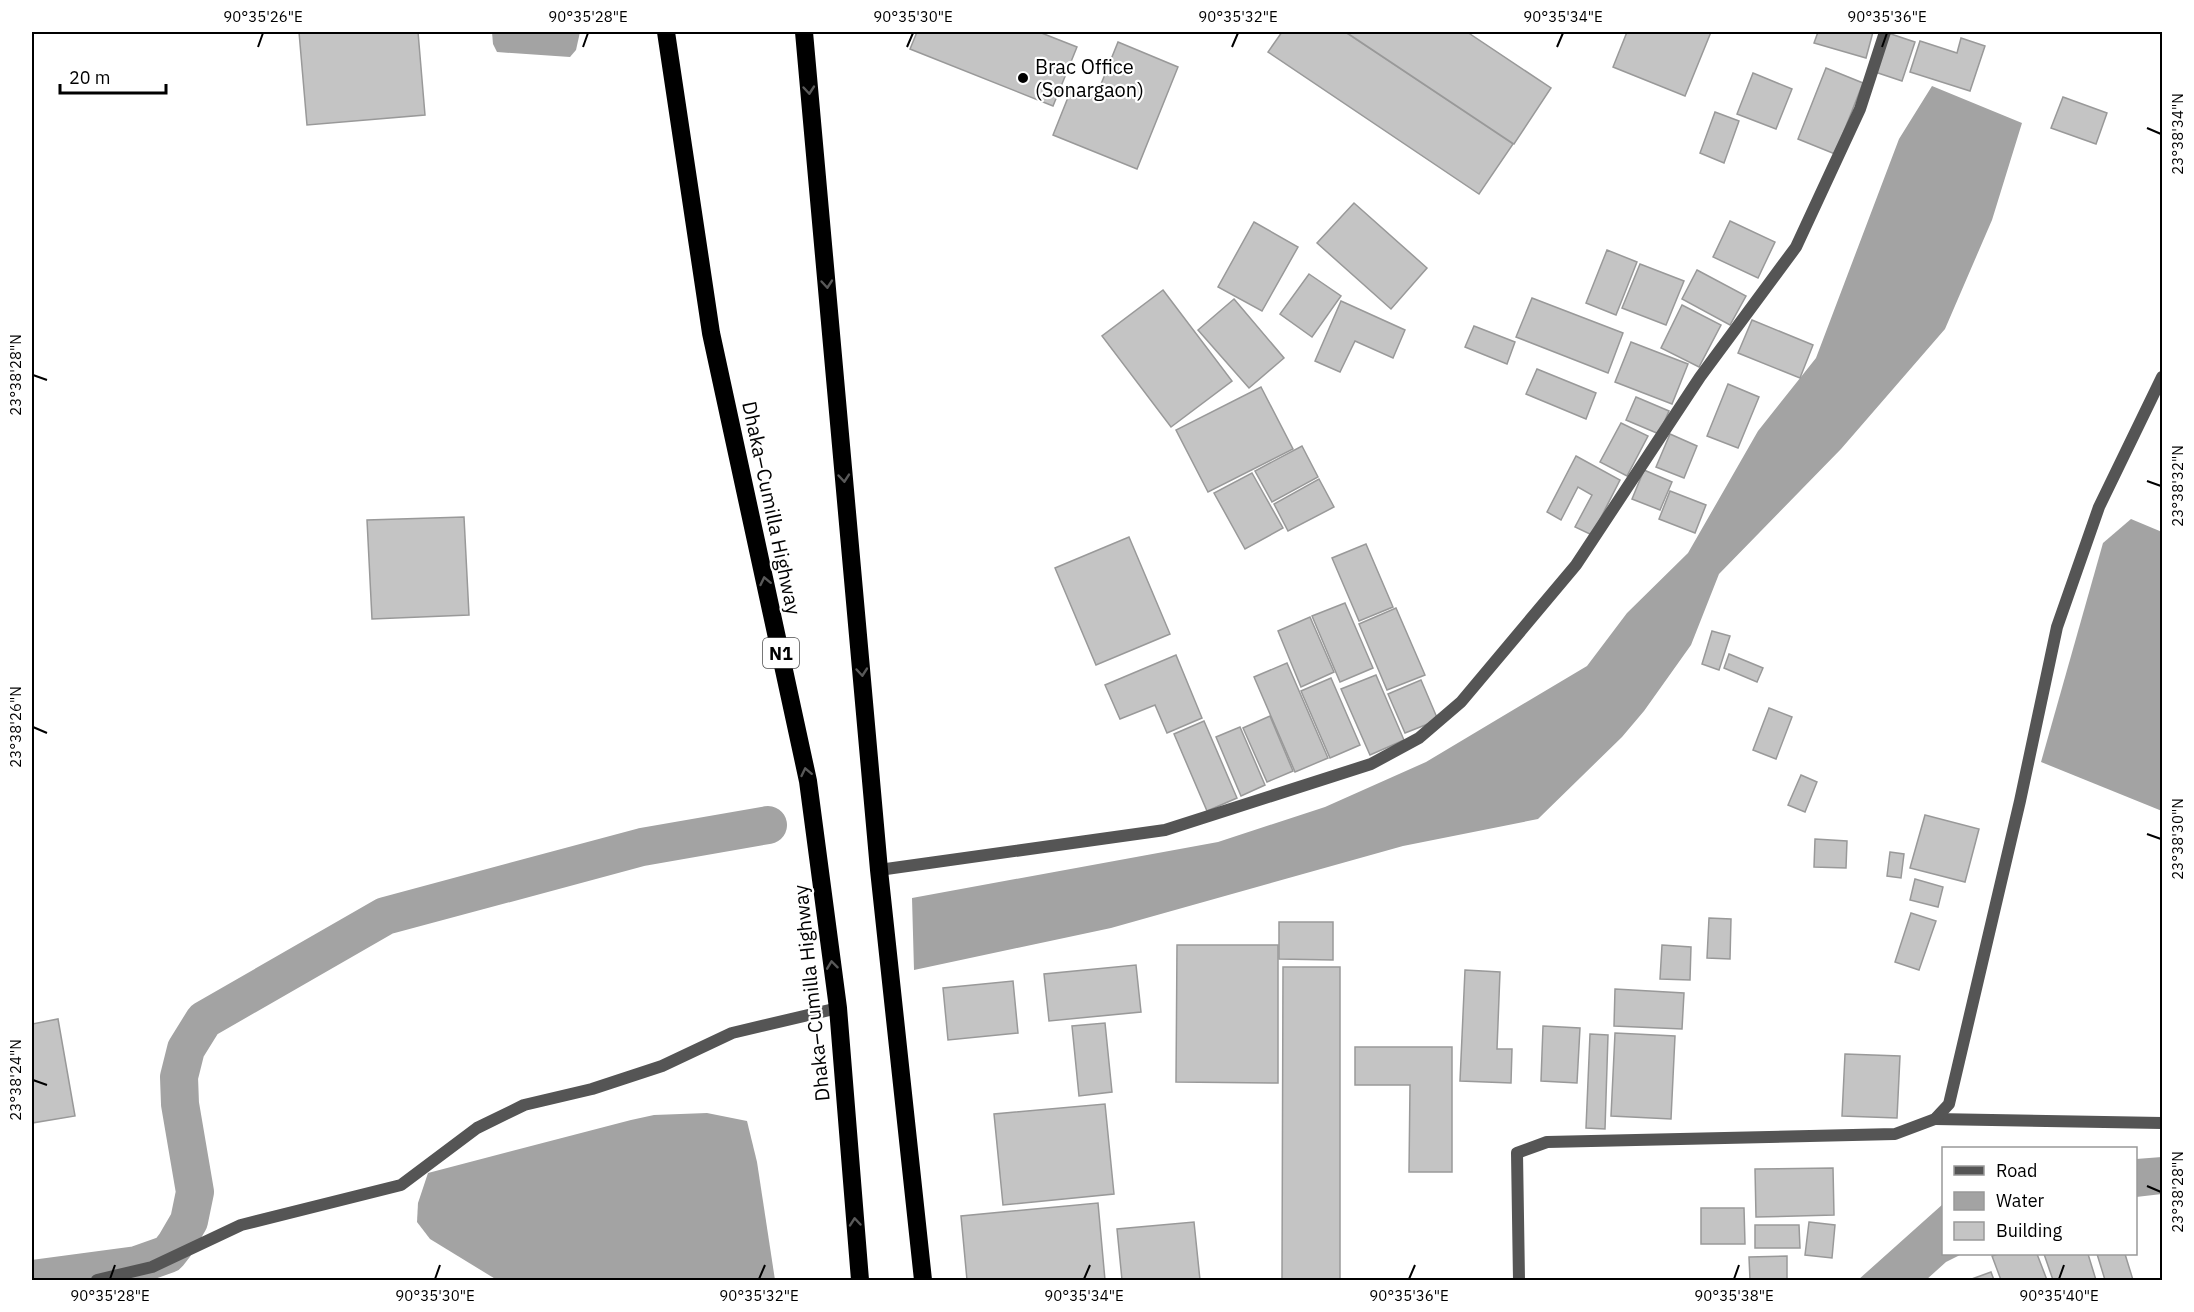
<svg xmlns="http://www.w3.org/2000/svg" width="2194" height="1312" font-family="'IBM Plex Sans',sans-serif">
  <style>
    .water { fill: #a3a3a3 }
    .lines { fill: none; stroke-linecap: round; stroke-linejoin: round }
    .canal { stroke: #a3a3a3; stroke-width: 38 }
    .building { fill: #c4c4c4; stroke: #999; stroke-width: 1.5 }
    .street { stroke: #555; stroke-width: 12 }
    .highway { stroke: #000; stroke-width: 18 }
    .oneway { stroke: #595959 }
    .ticks { fill: none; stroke: #000; stroke-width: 2 }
    .poi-dot { fill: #000; stroke: #fff; stroke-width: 2 }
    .labels { text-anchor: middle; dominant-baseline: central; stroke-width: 4.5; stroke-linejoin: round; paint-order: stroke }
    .shield { fill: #fff; stroke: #4c4c4c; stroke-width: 1.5 }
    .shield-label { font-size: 18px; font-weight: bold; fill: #000 }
    .poi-label { font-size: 20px; fill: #000; stroke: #fff; text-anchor: start }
    .street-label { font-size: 20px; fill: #000; stroke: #fff }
    .neatline { fill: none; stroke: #000; stroke-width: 2 }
    .ticks-label { font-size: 15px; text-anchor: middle; fill: #000 }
  </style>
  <rect width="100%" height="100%" fill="#fff"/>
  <!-- water -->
  <g class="water">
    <polygon points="492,32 580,32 576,50 570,57 497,52 493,44"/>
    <polygon points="1932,86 2022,123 1992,220 1945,329 1841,449 1719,574 1691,645 1644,711 1622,737 1538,819 1403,846 1111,928 914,970 912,898 1218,842 1325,807 1426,762 1587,666 1627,613 1688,553 1758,431 1816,358 1899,139"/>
    <polygon points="2131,519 2162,532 2162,811 2041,762 2103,543"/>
    <polygon points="707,1113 747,1121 757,1162 775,1280 497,1280 430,1239 417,1222 418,1203 428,1173 631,1120 654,1115"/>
    <polygon points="2162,1157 2162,1194 2136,1197 2136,1159"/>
    <polygon points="1943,1204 1944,1254 1962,1254 1946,1262 1926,1280 1858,1280"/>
  </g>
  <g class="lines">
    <!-- canal -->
    <polyline class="canal" points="32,1279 137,1265 168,1254 175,1245 189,1221 195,1192 180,1104 179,1077 186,1049 204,1020 385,916 642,847 768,825"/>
  </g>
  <!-- building -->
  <g class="building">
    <polygon points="299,32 418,32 425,115 307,125"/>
    <polygon points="917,32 1039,32 1077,47 1053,106 910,49"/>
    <polygon points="1282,32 1345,32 1513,144 1479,194 1268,52"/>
    <polygon points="1346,32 1467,32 1551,88 1514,144"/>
    <polygon points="1627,32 1711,32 1685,96 1613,67"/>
    <polygon points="1818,32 1873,32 1866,58 1814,43"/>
    <polygon points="1888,33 1915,42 1902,81 1875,72"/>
    <polygon points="1961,38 1985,46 1970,91 1910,72 1920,41 1957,53"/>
    <polygon points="1118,42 1178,67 1137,169 1053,135 1071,90 1095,99"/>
    <polygon points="1826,68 1863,83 1835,154 1798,139"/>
    <polygon points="1753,73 1792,89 1776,129 1737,114"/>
    <polygon points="2063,97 2107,113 2096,144 2051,128"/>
    <polygon points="1715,112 1739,121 1724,163 1700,153"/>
    <polygon points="1354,203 1427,268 1391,309 1317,243"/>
    <polygon points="1730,221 1775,242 1758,278 1713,257"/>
    <polygon points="1254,222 1298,247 1262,311 1218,287"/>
    <polygon points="1607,250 1637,262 1616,315 1586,303"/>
    <polygon points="1640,264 1684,281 1666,325 1622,308"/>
    <polygon points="1697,270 1746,296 1730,325 1682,299"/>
    <polygon points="1309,274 1341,296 1312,337 1280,314"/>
    <polygon points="1163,290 1232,381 1171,427 1102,336"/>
    <polygon points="1532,298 1623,333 1608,373 1516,337"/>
    <polygon points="1234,299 1284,358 1249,388 1198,330"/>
    <polygon points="1341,301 1405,330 1393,358 1355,341 1340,372 1315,361"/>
    <polygon points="1682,305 1721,325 1699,367 1661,348"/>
    <polygon points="1752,320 1813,345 1800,378 1738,353"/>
    <polygon points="1474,326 1515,342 1507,364 1465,347"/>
    <polygon points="1631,342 1688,364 1672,404 1615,382"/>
    <polygon points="1537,369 1596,393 1586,419 1526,394"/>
    <polygon points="1728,384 1759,397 1738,448 1707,436"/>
    <polygon points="1261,387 1293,449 1208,492 1176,430"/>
    <polygon points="1636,397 1669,411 1659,434 1626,420"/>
    <polygon points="1621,423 1648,436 1627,476 1600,462"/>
    <polygon points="1670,434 1697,446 1684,478 1656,467"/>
    <polygon points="1302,446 1318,477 1272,502 1255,471"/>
    <polygon points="1576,456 1620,480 1592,535 1575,527 1592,495 1578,487 1561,520 1547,512"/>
    <polygon points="1644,470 1672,482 1660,510 1632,499"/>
    <polygon points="1252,473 1283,528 1245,549 1214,493"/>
    <polygon points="1319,479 1334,507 1288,531 1274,504"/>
    <polygon points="1670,491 1706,505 1695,533 1659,519"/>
    <polygon points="464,517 469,615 372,619 367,520"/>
    <polygon points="1129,537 1170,634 1096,665 1055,568"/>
    <polygon points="1366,544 1393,607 1359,621 1332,558"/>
    <polygon points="1345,603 1373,668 1340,682 1312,616"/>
    <polygon points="1396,608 1425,675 1387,690 1359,624"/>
    <polygon points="1310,617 1334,672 1301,687 1278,631"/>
    <polygon points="1712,631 1730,636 1719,670 1702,664"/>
    <polygon points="1729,654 1763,668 1757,682 1724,668"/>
    <polygon points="1176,655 1202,718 1167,733 1155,705 1120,719 1105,685"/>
    <polygon points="1287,663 1328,758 1295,772 1254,677"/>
    <polygon points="1376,675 1404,740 1370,755 1341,689"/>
    <polygon points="1331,678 1360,745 1330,758 1301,691"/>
    <polygon points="1421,680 1438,720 1405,733 1388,694"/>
    <polygon points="1769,708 1792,717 1776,759 1753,750"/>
    <polygon points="1270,716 1293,771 1267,782 1243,728"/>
    <polygon points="1204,721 1237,798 1207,811 1174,734"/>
    <polygon points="1240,727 1265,785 1241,796 1216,737"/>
    <polygon points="1801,775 1817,782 1805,812 1788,805"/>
    <polygon points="1925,815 1979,829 1965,882 1910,868"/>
    <polygon points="1815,839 1847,841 1846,868 1814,867"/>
    <polygon points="1890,852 1904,854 1901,878 1887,876"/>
    <polygon points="1915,879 1943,887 1938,907 1910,900"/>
    <polygon points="1911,913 1936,921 1919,970 1895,962"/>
    <polygon points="1709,918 1731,919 1730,959 1707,958"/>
    <polygon points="1279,922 1333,922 1333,960 1279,959"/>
    <polygon points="1177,945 1278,945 1278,1083 1176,1082"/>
    <polygon points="1662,945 1691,947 1690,980 1660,979"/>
    <polygon points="1136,965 1141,1012 1049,1021 1044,974"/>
    <polygon points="1283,967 1340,967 1340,1280 1282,1280"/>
    <polygon points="1465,970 1500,972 1497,1049 1512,1049 1511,1083 1460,1081"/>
    <polygon points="1013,981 1018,1033 948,1040 943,988"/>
    <polygon points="1615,989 1684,993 1682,1029 1614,1026"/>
    <polygon points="58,1019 75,1116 32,1123 32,1024"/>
    <polygon points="1105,1023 1112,1092 1079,1096 1072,1026"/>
    <polygon points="1543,1026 1580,1028 1577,1083 1541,1081"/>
    <polygon points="1615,1033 1675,1036 1671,1119 1611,1116"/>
    <polygon points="1590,1034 1608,1035 1605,1129 1586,1128"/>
    <polygon points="1355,1047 1452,1047 1452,1172 1409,1172 1410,1085 1355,1085"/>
    <polygon points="1845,1054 1900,1056 1897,1118 1842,1116"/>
    <polygon points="1105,1104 1114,1194 1003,1205 994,1114"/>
    <polygon points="1833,1168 1834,1215 1756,1217 1755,1169"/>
    <polygon points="1098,1203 1105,1280 967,1280 961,1216"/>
    <polygon points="1701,1208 1744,1208 1745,1244 1701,1244"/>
    <polygon points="1194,1222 1200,1280 1122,1280 1117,1229"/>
    <polygon points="1809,1222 1835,1225 1832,1258 1805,1255"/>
    <polygon points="1755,1225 1799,1225 1800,1248 1755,1248"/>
    <polygon points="1998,1254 2037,1254 2047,1280 2001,1280 1992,1256"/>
    <polygon points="2044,1254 2088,1254 2096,1280 2053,1280"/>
    <polygon points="2097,1254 2125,1254 2133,1280 2105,1280"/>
    <polygon points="1787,1256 1787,1280 1750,1280 1749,1257"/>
    <polygon points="1991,1272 1994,1280 1969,1280"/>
  </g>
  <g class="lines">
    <!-- street -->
    <g class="street">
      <polyline points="879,870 1165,830 1371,764 1419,738 1461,702 1576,565 1700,377 1796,247 1860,109 1885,32"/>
      <polyline points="1935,1119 2162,1123"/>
      <polyline points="97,1280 152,1267 241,1225 401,1185 477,1128 524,1105 592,1089 662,1066 732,1033 838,1008"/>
      <polyline points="1519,1280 1517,1153 1547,1142 1895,1134 1935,1119 1949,1104 2020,801 2057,627 2099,507 2162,377"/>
    </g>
    <!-- highway -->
    <g class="highway">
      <polyline points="666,32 711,333 808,781 838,1008 860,1280"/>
      <polyline points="804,32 879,870 923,1280"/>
    </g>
  </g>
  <!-- one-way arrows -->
  <defs><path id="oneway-chevron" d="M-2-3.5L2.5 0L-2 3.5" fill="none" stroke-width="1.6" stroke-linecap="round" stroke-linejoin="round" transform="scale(1.5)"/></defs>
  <g class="oneway">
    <use href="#oneway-chevron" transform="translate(809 90) rotate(85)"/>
    <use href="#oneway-chevron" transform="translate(827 284) rotate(85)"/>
    <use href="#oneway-chevron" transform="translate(844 478) rotate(85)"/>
    <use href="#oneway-chevron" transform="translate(765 581) rotate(-102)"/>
    <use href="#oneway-chevron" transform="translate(862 672) rotate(85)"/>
    <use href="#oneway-chevron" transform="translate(806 772) rotate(-102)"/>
    <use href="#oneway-chevron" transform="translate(832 965) rotate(-97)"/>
    <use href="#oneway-chevron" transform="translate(855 1222) rotate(-95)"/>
  </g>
  <!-- ticks -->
  <path class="ticks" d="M258,47L263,33M583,47L588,33M907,47L913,33M1232,47L1238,33M1557,47L1563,33M1882,47L1887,33M2147,128L2161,134M33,375L47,380M2147,481L2161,486M33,727L47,733M2147,834L2161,839M33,1080L47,1085M2147,1186L2161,1192M110,1279L115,1265M435,1279L440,1265M759,1279L765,1265M1084,1279L1090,1265M1409,1279L1415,1265M1734,1279L1739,1265M2059,1279L2064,1265"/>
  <!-- markers -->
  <circle class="poi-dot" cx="1023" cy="78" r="6"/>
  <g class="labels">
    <!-- shield labels -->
    <rect class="shield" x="763" y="638" width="36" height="30" rx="4.5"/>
    <g class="shield-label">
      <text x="781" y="653">N1</text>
    </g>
    <!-- poi labels -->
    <g class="poi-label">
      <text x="1035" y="66">Brac Office<tspan x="1035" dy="23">(Sonargaon)</tspan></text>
    </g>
    <!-- street labels -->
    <g class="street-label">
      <text transform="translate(772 508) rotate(78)">Dhaka–Cumilla Highway</text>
      <text transform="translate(811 993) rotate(-96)">Dhaka–Cumilla Highway</text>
    </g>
  </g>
  <!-- border -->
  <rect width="2194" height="1312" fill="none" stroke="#ffffff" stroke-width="66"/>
  <!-- legend -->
  <rect x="1942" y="1147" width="195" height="108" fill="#ffffff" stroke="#999999" stroke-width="1.5"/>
  <rect x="1954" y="1166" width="30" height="9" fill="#555555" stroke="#999999" stroke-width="1.5"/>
  <text x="1996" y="1177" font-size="18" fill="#000000">Road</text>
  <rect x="1954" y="1192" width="30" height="18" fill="#a3a3a3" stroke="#999999" stroke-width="1.5"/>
  <text x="1996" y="1207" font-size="18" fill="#000000">Water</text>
  <rect x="1954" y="1222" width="30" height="18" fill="#c4c4c4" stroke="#999999" stroke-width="1.5"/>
  <text x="1996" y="1237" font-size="18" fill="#000000">Building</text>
  <!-- scale -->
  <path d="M60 84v9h106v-9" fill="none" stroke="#000000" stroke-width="3"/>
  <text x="69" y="84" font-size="18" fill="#000000" stroke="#ffffff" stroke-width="4.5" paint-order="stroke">20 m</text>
  <rect x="33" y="33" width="2128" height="1246" class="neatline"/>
  <g class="ticks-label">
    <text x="263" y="22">90°35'26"E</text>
    <text x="588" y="22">90°35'28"E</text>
    <text x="913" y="22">90°35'30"E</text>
    <text x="1238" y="22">90°35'32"E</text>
    <text x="1563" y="22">90°35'34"E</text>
    <text x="1887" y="22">90°35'36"E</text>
    <text transform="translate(2178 134) rotate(-90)" y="5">23°38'34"N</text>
    <text transform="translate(16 375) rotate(-90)" y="5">23°38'28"N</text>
    <text transform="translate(2178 486) rotate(-90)" y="5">23°38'32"N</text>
    <text transform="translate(16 727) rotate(-90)" y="5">23°38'26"N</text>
    <text transform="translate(2178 839) rotate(-90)" y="5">23°38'30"N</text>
    <text transform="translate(16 1080) rotate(-90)" y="5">23°38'24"N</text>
    <text transform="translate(2178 1192) rotate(-90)" y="5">23°38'28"N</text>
    <text x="110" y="1301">90°35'28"E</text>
    <text x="435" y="1301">90°35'30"E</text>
    <text x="759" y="1301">90°35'32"E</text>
    <text x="1084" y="1301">90°35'34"E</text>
    <text x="1409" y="1301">90°35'36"E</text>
    <text x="1734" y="1301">90°35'38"E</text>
    <text x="2059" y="1301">90°35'40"E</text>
  </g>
</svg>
